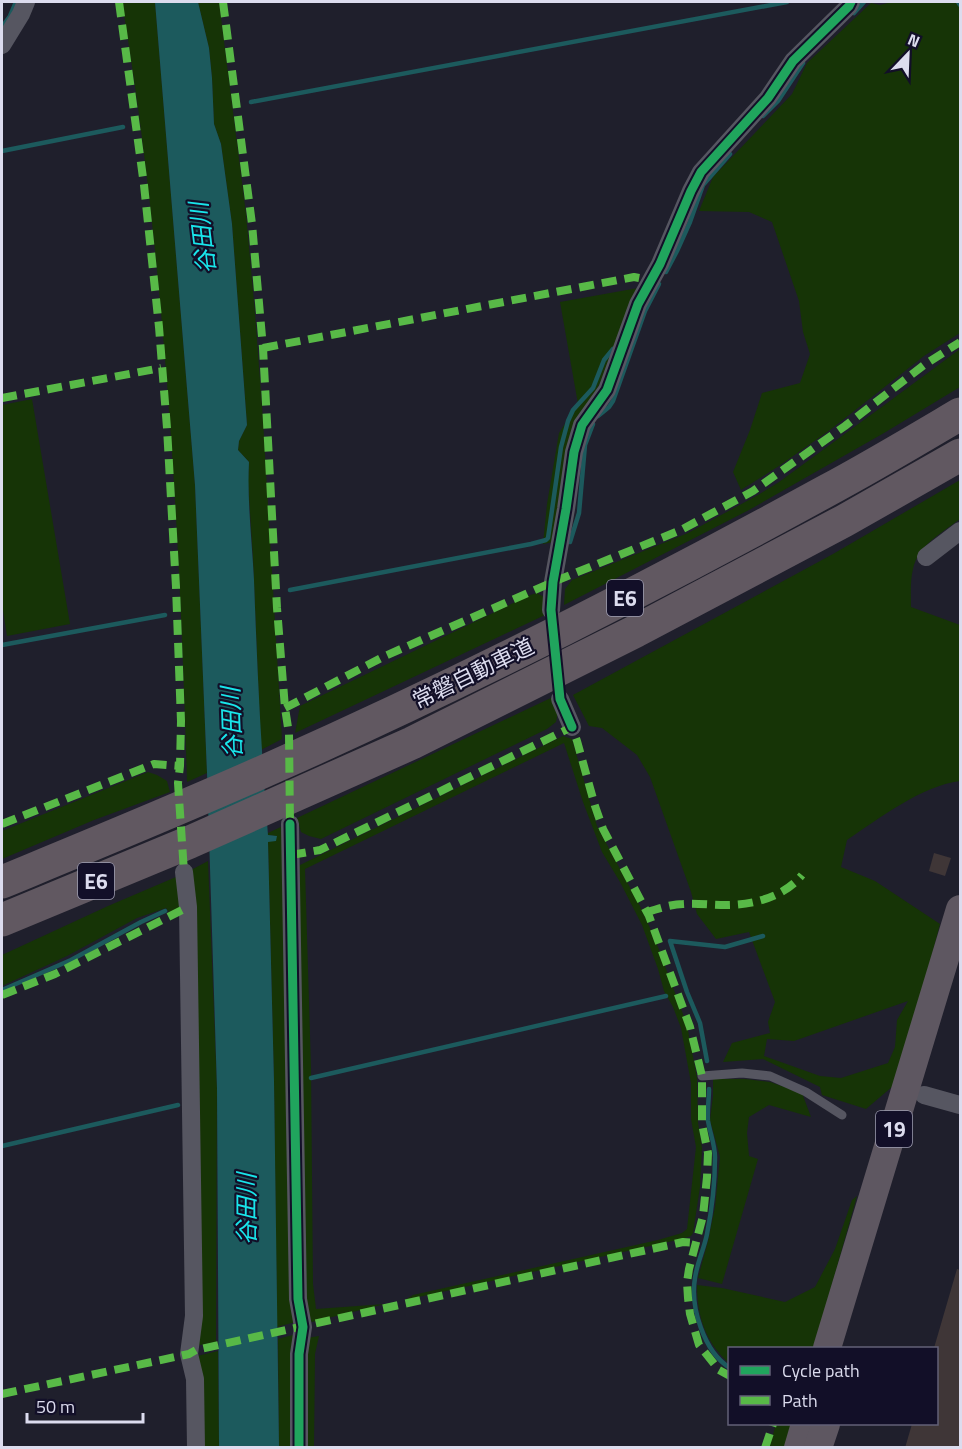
<svg xmlns="http://www.w3.org/2000/svg" width="962" height="1449" font-family="'Titillium Web','Noto Sans JP',sans-serif">
  <style>
    .green { fill: #163406; fill-rule: evenodd }
    .water { fill: #1c5a5d }
    .lines { fill: none; stroke-linecap: round; stroke-linejoin: round }
    .stream { stroke: #1c5a5d; stroke-width: 4.5 }
    .building { fill: #3f3637 }
    .service { stroke: #565661; stroke-width: 9 }
    .minor { stroke: #565661; stroke-width: 18 }
    .primary { stroke: #5e5761; stroke-width: 28 }
    .motorway { stroke: #615861; stroke-width: 33 }
    .quiet { stroke: #58b947; stroke-width: 8; stroke-dasharray: 15 8; stroke-linecap: butt }
    .cycleway-casing { stroke: #120f28; stroke-width: 13 }
    .cycleway { stroke: #20a55d; stroke-width: 9 }
    .labels { text-anchor: middle; dominant-baseline: central; stroke-width: 4.5; stroke-linejoin: round; paint-order: stroke }
    .shield { fill: #120f28; stroke: #9f9eb3; stroke-width: 1.5 }
    .shield-label { font-size: 21px; font-weight: bold; fill: #dcdcee }
    .street-label { font-size: 22px; fill: #dcdcee; stroke: #120f28 }
    .water-label { font-size: 24px; font-style: italic; fill: #19e5ea; stroke: #120f28 }
  </style>
  <rect width="100%" height="100%" fill="#1f1f2c"/>
  <!-- green -->
  <g class="green">
    <path d="M122,2H155L195,485L207,773L187,782C181,573 170,362 144,154C138,103 130,52 122,2Z"/>
    <polygon points="198,2 219,2 246,214 255,313 263,420 282,739 261,750 253,558 248,481 249,462 238,450 239,441 247,425 232,224 221,144 214,124 212,78 209,48"/>
    <polygon points="892,2 960,2 960,333 924,356 830,430 779,466 741,490 733,472 750,430 762,393 800,383 810,354 803,332 799,301 772,222 749,212 699,211 713,177 792,94 807,63 871,3 880,5"/>
    <polygon points="638,288 609,367 589,403 554,542 543,544 547,504 559,433 578,404 560,302"/>
    <polygon points="960,349 960,387 884,433 749,510 564,605 565,589 572,580 688,533 758,495 779,482 887,403"/>
    <polygon points="32,399 70,624 7,636 2,604 2,405"/>
    <path d="M960,480V519C942,533 918,545 913,569C910,581 911,595 911,607L960,625V781C921,786 880,818 847,840L841,867L875,881L940,924L899,1081L866,1109L822,1095L820,1087L763,1059L723,1062L732,1043L770,1033L768,1022L775,1002L749,932L716,939L697,914L691,892L650,777L637,755L602,728L589,726L573,695L833,554ZM908,1001L897,1020L895,1047L888,1063L841,1078L820,1076L764,1056L767,1039L794,1041Z"/>
    <polygon points="537,593 544,597 545,615 295,733 300,706 530,595"/>
    <polygon points="555,696 558,712 556,722 547,729 321,839 309,836 301,832 297,818"/>
    <polygon points="563,736 572,739 597,826 640,906 655,939 687,1025 697,1078 698,1122 702,1148 700,1187 693,1233 691,1236 682,1239 405,1300 413,1295 658,1240 682,1233 687,1229 696,1147 691,1119 691,1083 681,1028 673,1007 664,991 658,969 642,925 620,882 602,852 583,802 564,743 305,869 311,1068 313,1284 316,1309 385,1304 312,1322 306,1317 298,866"/>
    <polygon points="148,772 157,775 167,781 170,792 94,820 2,859 2,831"/>
    <polygon points="285,825 299,1321 277,1327 274,1081 268,841 275,841 276,836 268,835 268,833"/>
    <polygon points="208,861 217,1089 216,1342 195,1346 191,870"/>
    <polygon points="176,877 184,900 179,909 169,912 166,908 137,918 67,956 2,986 2,955 108,906"/>
    <polygon points="713,1079 745,1079 770,1082 802,1093 811,1117 769,1105 749,1117 747,1133 749,1156 758,1159 722,1284 698,1278 708,1241 715,1207 720,1157 710,1120 713,1096"/>
    <path d="M857,1196L814,1348H730L729,1363C706,1343 697,1317 697,1285L722,1288L785,1302L815,1287L835,1249L852,1200Z"/>
    <polygon points="300,1333 295,1447 279,1447 278,1339"/>
    <polygon points="319,1336 315,1354 314,1447 305,1447 307,1338"/>
    <polygon points="218,1351 219,1447 202,1447 197,1356"/>
    <polygon points="776,1424 792,1424 785,1447 769,1448"/>
  </g>
  <!-- water -->
  <path class="water" d="M155,2H198L209,48L212,78L214,124L221,144L232,224L247,425L239,441L238,450L249,462C247,501 252,541 254,580C257,665 261,750 268,835L277,836L276,841L268,842L274,1081L279,1447H219L217,1089L207,773L195,485Z"/>
  <g class="lines">
    <!-- stream -->
    <g class="stream">
      <polyline points="958,2 960,5"/>
      <polyline points="854,13 864,2"/>
      <polyline points="2,27 10,16 16,2"/>
      <polyline points="251,102 787,2"/>
      <polyline points="763,116 778,101 803,63"/>
      <polyline points="2,151 123,127"/>
      <polyline points="666,272 677,251 690,222 703,185 730,154"/>
      <polyline points="598,416 609,407 613,401 645,311 659,284"/>
      <polyline points="570,542 579,513 585,445 593,424"/>
      <polyline points="290,590 531,544 546,540 548,538 561,447 568,421 573,410 593,388 604,360 613,349"/>
      <polyline points="2,645 165,615"/>
      <polyline points="2,990 71,960 141,922 165,911"/>
      <polyline points="707,1061 700,1023 687,992 670,941 725,947 763,936"/>
      <polyline points="311,1078 666,996"/>
      <path d="M709,1089C709,1099 707,1111 708,1121C710,1133 715,1145 715,1157C715,1182 712,1209 707,1234C704,1249 697,1263 695,1278C690,1307 704,1352 730,1368"/>
      <polyline points="2,1146 178,1105"/>
    </g>
  </g>
  <!-- building -->
  <g class="building">
    <polygon points="934,853 951,858 945,876 929,871"/>
    <polygon points="957,1269 960,1270 960,1448 905,1448 912,1424 936,1424 936,1348 934,1348"/>
  </g>
  <g class="lines">
    <!-- service -->
    <polyline class="service" points="702,1076 742,1073 770,1076 806,1092 842,1115"/>
    <!-- minor -->
    <g class="minor">
      <polyline points="2,45 21,14 26,2"/>
      <polyline points="926,557 960,531"/>
      <polyline points="551,610 553,582 566,509 574,452 582,425 607,390 638,304 660,264 691,191 701,172 768,98 793,61 849,6 851,2"/>
      <polyline points="560,699 572,727"/>
      <polyline points="290,824 298,1299 303,1327 299,1354 299,1448"/>
      <polyline points="184,872 188,907 194,1316 189,1354 195,1379 196,1448"/>
      <polyline points="924,1095 960,1105"/>
    </g>
    <!-- primary -->
    <g class="primary">
      <polyline points="827,1348 960,909"/>
      <polyline points="798,1448 805,1424"/>
      <polyline points="818,1448 826,1424"/>
    </g>
    <!-- motorway -->
    <g class="motorway">
      <path d="M2,882C94,844 187,806 278,765C465,682 647,589 826,491C871,467 916,440 960,414"/>
      <polyline points="2,920 190,842 412,743 636,631 844,521 960,455"/>
    </g>
    <!-- quiet -->
    <g class="quiet">
      <polyline points="119,2 144,185 159,327 167,428 176,587 181,721 180,766 178,783 184,872"/>
      <polyline points="223,2 252,224 263,348 277,608 285,708 289,734 290,824"/>
      <polyline points="263,348 634,277 650,280"/>
      <polyline points="2,398 161,368"/>
      <polyline points="285,708 385,656 553,582 681,530 753,491 845,426 924,365 960,342"/>
      <polyline points="2,824 154,764 180,766"/>
      <polyline points="291,855 320,850 572,727 577,741 595,806 603,829 649,916 690,1027 702,1076 702,1124 708,1153 707,1177 703,1216 689,1269 687,1282 688,1298 690,1314 699,1345 719,1370 730,1376"/>
      <path d="M647,912C658,909 671,904 683,904C697,903 712,905 726,905C753,905 784,897 802,875"/>
      <polyline points="2,995 55,974 188,907"/>
      <polyline points="2,1394 189,1354 196,1350 683,1242 697,1243"/>
      <polyline points="765,1448 773,1424"/>
    </g>
    <!-- cycleway casing -->
    <g class="cycleway-casing">
      <g id="cycleway">
        <polyline points="572,727 560,699 551,610 553,582 566,509 574,452 582,425 607,390 638,304 660,264 691,191 701,172 768,98 793,61 849,6 851,2"/>
        <polyline points="290,824 298,1299 303,1327 299,1354 299,1448"/>
      </g>
    </g>
    <!-- cycleway -->
    <use href="#cycleway" class="cycleway"/>
  </g>
  <g class="labels">
    <!-- shield labels -->
    <g class="shield">
      <rect x="607" y="580" width="36" height="36" rx="4.5"/>
      <rect x="78" y="863" width="36" height="36" rx="4.5"/>
      <rect x="876" y="1111" width="36" height="36" rx="4.5"/>
    </g>
    <g class="shield-label">
      <text x="625" y="598">E6</text>
      <text x="96" y="881">E6</text>
      <text x="894" y="1129">19</text>
    </g>
    <!-- street labels -->
    <g class="street-label">
      <text transform="translate(473 673) rotate(-26)">常磐自動車道</text>
    </g>
    <!-- water labels -->
    <g class="water-label">
      <text transform="translate(202 238) rotate(-97)">谷田川</text>
      <text transform="translate(231 723) rotate(-92)">谷田川</text>
      <text transform="translate(246 1209) rotate(-90)">谷田川</text>
    </g>
  </g>
  <!-- border -->
  <rect width="962" height="1449" fill="none" stroke="#dcdcee" stroke-width="6"/>
  <!-- legend -->
  <rect x="728" y="1347" width="210" height="78" fill="#120f28" stroke="#636177" stroke-width="1.5"/>
  <rect x="740" y="1366" width="30" height="9" fill="#20a55d" stroke="#636177" stroke-width="1.5"/>
  <text x="782" y="1377" font-size="18" fill="#dcdcee">Cycle path</text>
  <rect x="740" y="1396" width="30" height="9" fill="#58b947" stroke="#636177" stroke-width="1.5"/>
  <text x="782" y="1407" font-size="18" fill="#dcdcee">Path</text>
  <!-- north arrow -->
  <g transform="translate(908 54) rotate(23)" stroke="#120f28" stroke-width="4.5" paint-order="stroke">
  <path d="M0-4.5L10 22L0 15L-10 22Z" fill="#dcdcee"/>
  <text y="-9" font-size="16" font-weight="bold" text-anchor="middle" fill="#dcdcee">N</text>
  </g>
  <!-- scale -->
  <path d="M27 1413v9h116v-9" fill="none" stroke="#dcdcee" stroke-width="3"/>
  <text x="36" y="1413" font-size="18" fill="#dcdcee" stroke="#120f28" stroke-width="4.5" paint-order="stroke">50 m</text>
</svg>
